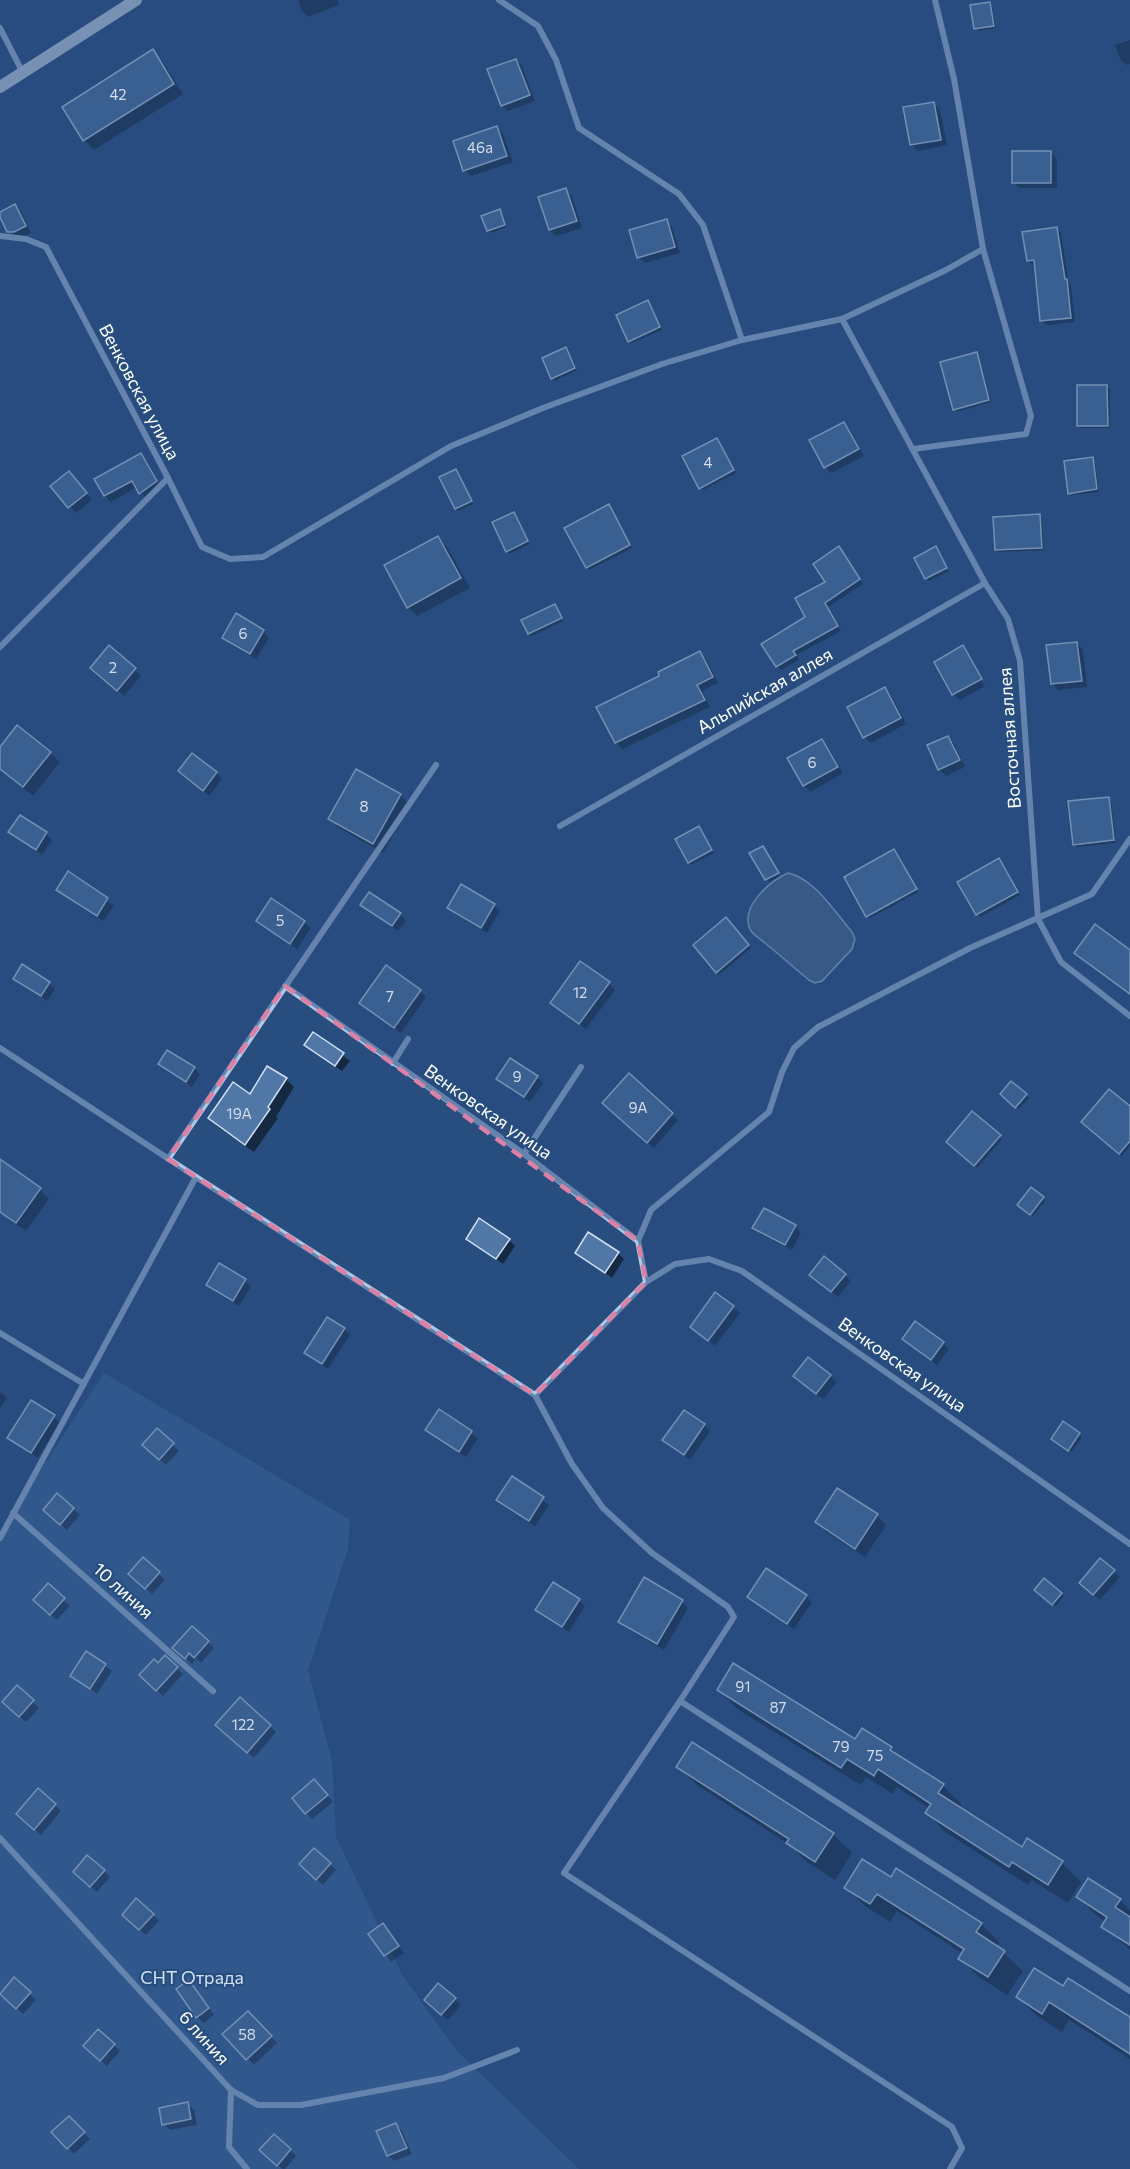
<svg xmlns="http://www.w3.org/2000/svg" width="1130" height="2169" font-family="Commissioner,sans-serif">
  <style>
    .green { fill: #3c679c }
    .water { fill: #4d698c; stroke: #a3c2e5; stroke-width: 1.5 }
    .shadow { fill: #0007 }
    .building { fill: #5177a7; stroke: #d1e1f4; stroke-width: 1.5 }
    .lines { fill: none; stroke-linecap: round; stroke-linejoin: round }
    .street { stroke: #afc7e5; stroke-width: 6 }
    .secondary { stroke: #d8e4f5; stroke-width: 12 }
    .marked { fill: none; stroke: #dd80a5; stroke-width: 4.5; stroke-dasharray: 12 8; stroke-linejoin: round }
    .labels { text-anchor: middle; stroke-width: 4.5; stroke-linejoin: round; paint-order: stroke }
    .number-label { font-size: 15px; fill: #d4dde9 }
    .street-label { font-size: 18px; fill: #fff; stroke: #284d7f }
    .park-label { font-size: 18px; fill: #d1e1f4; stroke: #284d7f }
  </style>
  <rect width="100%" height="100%" fill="#284d7f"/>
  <!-- green -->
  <path class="green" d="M104,1373l246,147 -2,28 -40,123 24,90 4,76 66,138 54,75 123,119h-579v-636z"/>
  <!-- water -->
  <path class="water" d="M788,873c27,6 46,38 64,59l3,7 -3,10 -30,32 -7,2 -6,-3c-15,-12 -29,-25 -44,-37 -4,-3 -11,-8 -14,-12 -13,-23 19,-50 37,-58z"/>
  <!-- shadow -->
  <g class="shadow">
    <path d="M298,0h39l2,5 -31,12 -6,-6z"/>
    <path d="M990,3l2,3 4,22 -18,3 -2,-3z"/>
    <path d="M1130,40v24l-4,1 -6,-6 -5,-14z"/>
    <path d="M152,51l10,10 21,33 -89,56 -10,-10 -20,-33z"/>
    <path d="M516,60l6,6 13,35 -27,10 -6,-6z"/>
    <path d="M934,104l6,6 7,35 -29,6 -7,-7z"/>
    <path d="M497,128l6,6 10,28 -42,14 -6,-6z"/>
    <path d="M1051,153l6,6v29h-37l-7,-6z"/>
    <path d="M565,190l7,6 10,32 -26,8 -6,-7z"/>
    <path d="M15,206l6,6 10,21 -10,5 -6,-1 -6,-6 -9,-18z"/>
    <path d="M499,210l8,17 -16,6 -8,-17z"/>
    <path d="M666,221l6,6 8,26 -35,10 -6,-6z"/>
    <path d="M1056,228l5,5 8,51 2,1 4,37 -28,3 -5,-4 -6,-56h-3l-5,-5z"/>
    <path d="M648,302l14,28 -30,13 -3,-2z"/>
    <path d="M565,349l12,21 -22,11 -3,-3z"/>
    <path d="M976,354l3,3 12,45 -34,10 -3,-3z"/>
    <path d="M1107,387l3,2v39h-29l-3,-3z"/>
    <path d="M844,423l6,7 14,26 -33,17 -6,-6z"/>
    <path d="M717,439l19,34 -33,17 -2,-2z"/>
    <path d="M141,455l6,6 15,27 -15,11 -10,-12 -26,15 -6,-6 -9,-16z"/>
    <path d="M1092,459l3,3 4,30 -26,3 -3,-2z"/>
    <path d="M458,473l15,31 -15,7 -2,-3z"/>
    <path d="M75,479l17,21 -16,13 -24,-27z"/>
    <path d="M611,509l21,39 -43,22 -2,-3z"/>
    <path d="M514,513l16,31 -20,10 -3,-3z"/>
    <path d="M1040,516l2,3 2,31 -45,2 -3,-2z"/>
    <path d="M438,537l9,10 23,41 -53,28 -9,-9z"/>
    <path d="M936,548l13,23 -20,10 -3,-3z"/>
    <path d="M843,552l20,32 -35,23 13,24 -45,24 3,5 -18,10 -4,-4 30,-48z"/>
    <path d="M555,606l8,15 -31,15 -3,-3z"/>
    <path d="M263,631l6,7 -13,21 -26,-15 -6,-6z"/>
    <path d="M1077,643l6,7 4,37 -29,3 -6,-7z"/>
    <path d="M109,647l32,29 -17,20 -26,-22z"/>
    <path d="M963,647l5,5h-3l19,34 3,-1 -27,15 -7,-6z"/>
    <path d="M700,653l6,6 12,24 -16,8 8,16 -88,42 -6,-7 45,-66z"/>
    <path d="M885,689l6,6 15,29 -35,19 -7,-6z"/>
    <path d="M948,737l6,7 11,23 -19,9 -7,-7z"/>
    <path d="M822,741l6,6 15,26 -33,19 -6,-7z"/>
    <path d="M0,749l50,4 10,9 -27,34 -33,-27z"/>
    <path d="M180,771l36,2 6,6 -13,17z"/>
    <path d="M400,795l10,10 -27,48 -44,-25 -9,-9z"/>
    <path d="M1108,798l3,3 5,42 -39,4 -3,-3z"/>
    <path d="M699,828l15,25 -22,11 -3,-2z"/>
    <path d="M10,832l36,2 6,6 -10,15z"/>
    <path d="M765,850l15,26 -11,6 -18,-28z"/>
    <path d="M894,851l24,41 -48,26 -3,-2z"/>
    <path d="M999,860l21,35 -40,22 -21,-35z"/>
    <path d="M68,873l46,33 -11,15 -39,-25 -6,-6z"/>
    <path d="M271,900l40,28 -14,21 -39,-29z"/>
    <path d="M362,905l38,9 6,7 -8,10z"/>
    <path d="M494,905l6,6 -13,22 -32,-19 -6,-6z"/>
    <path d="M726,919l25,29 -31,26 -25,-29z"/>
    <path d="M1130,952v43l-45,-33 -9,-9z"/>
    <path d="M15,978l34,5 6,6 -8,12z"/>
    <path d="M609,983l6,7 -29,39 -34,-26z"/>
    <path d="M420,991l6,6 -25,36 -40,-30z"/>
    <path d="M314,1034l36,27 -8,10 -30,-20z"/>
    <path d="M160,1064l34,4 6,6 -8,13z"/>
    <path d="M629,1076l49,44 -24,28 -43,-39z"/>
    <path d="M537,1077l6,6 -13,19 -32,-23z"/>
    <path d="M286,1079l8,8 -18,30 2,1 -24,34 -36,-25 -8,-9z"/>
    <path d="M1012,1083l17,15 -10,11 -17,-15z"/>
    <path d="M1130,1108v38l-8,10 -39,-34z"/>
    <path d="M973,1113l29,26 -25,29 -29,-26z"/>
    <path d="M0,1171l40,19 9,9 -23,32 -26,-18z"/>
    <path d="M1043,1198l2,3 -12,15 -11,-9z"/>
    <path d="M795,1226l6,7 -9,17 -32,-16 -6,-6z"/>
    <path d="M468,1239l41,1 6,6 -12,18z"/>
    <path d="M577,1253h41l6,6 -12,19z"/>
    <path d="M845,1275l6,6 -13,16 -21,-16z"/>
    <path d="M245,1280l6,7 -12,19 -25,-15 -6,-6z"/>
    <path d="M716,1294l24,19 -25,33 -23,-19z"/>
    <path d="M344,1329l6,6 -22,34 -22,-16z"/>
    <path d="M904,1339l39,4 6,6 -12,16z"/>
    <path d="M808,1359l29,23 -14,17 -22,-17z"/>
    <path d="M0,1392l7,6 -7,10z"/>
    <path d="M31,1402l29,20 -22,36 -29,-20z"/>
    <path d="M439,1411l39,27 -12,19 -39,-27z"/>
    <path d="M1063,1423l19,14 -10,15 -16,-11z"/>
    <path d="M704,1425l6,6 -20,29 -26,-20z"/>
    <path d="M157,1430l22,21 -13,14 -16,-14z"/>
    <path d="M512,1478l37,27 -14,21 -37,-27z"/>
    <path d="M57,1495l23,20 -13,15 -16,-14z"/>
    <path d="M877,1516l9,9 -21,32 -39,-25 -9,-10z"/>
    <path d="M1113,1571l7,6 -20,23 -13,-11z"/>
    <path d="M159,1574l6,6 -13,14 -16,-14z"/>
    <path d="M645,1579l37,23 6,6 -24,42 -38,-22 -6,-6z"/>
    <path d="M48,1586l22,20 -13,14 -16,-14z"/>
    <path d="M1039,1593l22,1 3,2 -8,10z"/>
    <path d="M806,1596l6,6 -18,27 -45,-32z"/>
    <path d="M579,1600l6,6 -16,26 -26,-16 -6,-6z"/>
    <path d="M208,1642l6,6 -13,15 -5,-5 -4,6 -12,-10z"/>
    <path d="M87,1653l25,18 -15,23 -25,-18z"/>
    <path d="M158,1665l19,3 6,6 -20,22 -16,-15z"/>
    <path d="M17,1688l22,20 -13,14 -16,-14z"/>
    <path d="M719,1690l136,51 36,7 12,12 40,26 19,19 -2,4 62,40 6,-9 34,23 19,19 -13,21 -36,-23 -4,5 -83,-53 -18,-19 2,-5 -32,-21 -4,7 -27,-17 -5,8 -124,-76z"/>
    <path d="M240,1699l36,33 -22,26 -31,-27z"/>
    <path d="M678,1766l155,68 19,19 -17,27 -28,-18 -17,-17 -93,-60z"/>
    <path d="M320,1787l13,15 -21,17 -6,-6z"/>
    <path d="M55,1805l6,6 -20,24 -17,-15z"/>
    <path d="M330,1864l6,6 -13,15 -16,-15z"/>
    <path d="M104,1871l6,6 -13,15 -16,-14z"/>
    <path d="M891,1879l90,45 19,19 -3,4 26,24 -16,24 -28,-18 -19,-19 3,-4 -66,-43 -7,11 -25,-16 -19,-19z"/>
    <path d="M1078,1897l42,3 10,10v40l-27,-24 3,-4 -9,-6z"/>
    <path d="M153,1915l6,6 -13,14 -16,-14z"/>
    <path d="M383,1925l21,28 -13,9 -21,-28z"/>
    <path d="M14,1979l22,21 -13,14 -15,-14z"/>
    <path d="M195,1988l19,27 -10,8 -7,-6z"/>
    <path d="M1063,1988l67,31v40l-61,-39 -7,12 -25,-16 -19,-19z"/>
    <path d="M455,1999l6,6 -13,15 -16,-14z"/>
    <path d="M247,2013l30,30 -23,22 -30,-31z"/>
    <path d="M114,2045l6,6 -13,15 -16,-14z"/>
    <path d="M187,2104l7,6 3,15 -27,5 -6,-6z"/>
    <path d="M69,2118l21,21 -16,15 -21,-22z"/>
    <path d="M396,2124l6,7 10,23 -18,7 -6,-6z"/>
    <path d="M290,2150l6,6 -11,13h-3l-14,-13z"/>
  </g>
  <!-- building -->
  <g class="building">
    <path d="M990,2l4,24 -20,3 -4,-24z"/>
    <path d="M153,49l21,35 -91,57 -21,-34z"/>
    <path d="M516,59l14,36 -29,11 -14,-37z"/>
    <path d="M934,102l7,38 -31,5 -7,-38z"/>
    <path d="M497,126l10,30 -44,15 -10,-30z"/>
    <rect x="1012" y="151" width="39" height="32"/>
    <path d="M566,188l11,33 -28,9 -11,-33z"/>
    <path d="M15,204l11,22 -12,6h-7l-7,-15v-5z"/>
    <path d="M500,209l5,16 -18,6 -6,-15z"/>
    <path d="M667,219l8,28 -38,11 -8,-28z"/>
    <path d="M1057,227l8,52h2l4,39 -31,3 -6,-61 -7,1 -5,-29z"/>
    <path d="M648,300l12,27 -32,15 -12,-27z"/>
    <path d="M566,347l9,21 -24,11 -9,-21z"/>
    <path d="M977,352l12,48 -36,10 -13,-48z"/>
    <path d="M1077,385h30l1,41h-31z"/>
    <path d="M844,422l15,27 -35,19 -15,-28z"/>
    <path d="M717,438l17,32 -35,19 -17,-33z"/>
    <path d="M141,453l16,28 -18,13 -7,-13 -28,15 -10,-17z"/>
    <path d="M1093,457l4,32 -29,5 -4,-33z"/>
    <path d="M456,469l16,32 -17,8 -16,-32z"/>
    <path d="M69,471l18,22 -19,15 -18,-22z"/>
    <path d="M609,504l21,41 -44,23 -22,-40z"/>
    <path d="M514,512l14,29 -22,11 -14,-30z"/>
    <path d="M1040,514l2,34 -47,2 -2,-33z"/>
    <path d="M438,536l23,42 -54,30 -23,-43z"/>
    <path d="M839,546l21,33 -35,24 13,23 -45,25 3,4 -20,12 -15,-23 44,-27 -10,-19 30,-16 -12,-18z"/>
    <path d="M936,546l11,22 -22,11 -11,-21z"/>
    <path d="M555,604l7,14 -34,16 -7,-14z"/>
    <path d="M236,613l28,17 -14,24 -28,-16z"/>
    <path d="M1077,642l5,39 -31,3 -5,-39z"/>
    <path d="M109,645l27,23 -19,23 -27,-23z"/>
    <path d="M963,645l19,34 -30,16 -18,-33z"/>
    <path d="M700,651l13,26 -16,8 8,15 -90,43 -19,-36 63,-31 -1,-4z"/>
    <path d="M885,687l16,31 -38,20 -16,-31z"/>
    <path d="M17,725l34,27 -28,35 -23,-18v-22z"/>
    <path d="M948,736l12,24 -22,10 -11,-25z"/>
    <path d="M822,739l16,28 -35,19 -16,-28z"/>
    <path d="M192,753l25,19 -14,19 -25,-20z"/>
    <path d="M356,769l45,25 -28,50 -45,-25z"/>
    <path d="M1109,797l5,43 -41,5 -5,-44z"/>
    <path d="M20,815l27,17 -11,18 -28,-18z"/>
    <path d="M699,826l13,24 -24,13 -13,-24z"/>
    <path d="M763,846l16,27 -14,7 -16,-27z"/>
    <path d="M894,849l23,40 -51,28 -22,-40z"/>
    <path d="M999,858l19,34 -42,23 -19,-33z"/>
    <path d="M68,871l40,27 -11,18 -41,-26z"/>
    <path d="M461,884l34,20 -14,24 -34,-20z"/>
    <path d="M369,892l32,21 -9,13 -32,-21z"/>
    <path d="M271,898l34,23 -15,23 -34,-23z"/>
    <path d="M726,917l23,28 -33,28 -23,-28z"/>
    <path d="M1095,924l35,26v44l-56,-41z"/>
    <path d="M580,961l30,21 -31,42 -29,-21z"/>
    <path d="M22,964l28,18 -9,14 -28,-17z"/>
    <path d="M386,965l35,25 -27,38 -35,-25z"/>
    <path d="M313,1032l31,21 -9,13 -31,-21z"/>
    <path d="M167,1050l28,17 -9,15 -28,-18z"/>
    <path d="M510,1058l28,18 -14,21 -28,-18z"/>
    <path d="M267,1066l20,12 -19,29 2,2 -25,36 -37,-27 25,-36 17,12z"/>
    <path d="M629,1073l44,40 -26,30 -45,-40z"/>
    <path d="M1011,1081l16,13 -12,14 -15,-14z"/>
    <path d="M1109,1089l21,17v35l-11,13 -38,-32z"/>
    <path d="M972,1111l29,24 -27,31 -28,-24z"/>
    <path d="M0,1159l41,29 -25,35 -16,-11z"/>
    <path d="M1031,1187l13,10 -14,18 -13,-10z"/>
    <path d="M764,1208l32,17 -11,20 -33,-17z"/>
    <path d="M479,1218l31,21 -14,20 -30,-20z"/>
    <path d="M588,1232l31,20 -14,21 -30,-20z"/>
    <path d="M824,1256l22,18 -15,18 -22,-17z"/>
    <path d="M219,1263l27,16 -13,22 -27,-16z"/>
    <path d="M715,1292l19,14 -26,35 -18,-14z"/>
    <path d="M327,1317l18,11 -23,36 -18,-11z"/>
    <path d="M915,1321l29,21 -13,18 -29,-21z"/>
    <path d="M808,1357l23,18 -15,19 -23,-18z"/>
    <path d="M31,1400l24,15 -24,38 -24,-15z"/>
    <path d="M439,1409l33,22 -13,21 -34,-22z"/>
    <path d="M684,1410l21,14 -21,31 -22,-15z"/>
    <path d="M1063,1421l17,12 -12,18 -17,-12z"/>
    <path d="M157,1428l17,15 -15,17 -17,-15z"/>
    <path d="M512,1476l32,21 -15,24 -33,-21z"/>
    <path d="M837,1488l41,26 -23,35 -40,-27z"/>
    <path d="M57,1493l17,15 -14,17 -17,-15z"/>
    <path d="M143,1557l17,15 -15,17 -17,-15z"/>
    <path d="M1100,1558l15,12 -22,25 -14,-12z"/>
    <path d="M766,1568l41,27 -20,29 -40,-27z"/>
    <path d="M644,1577l39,23 -26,44 -39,-22z"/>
    <path d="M1044,1578l18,15 -10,12 -18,-15z"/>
    <path d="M553,1582l27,17 -18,28 -27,-17z"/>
    <path d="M48,1583l17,15 -15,17 -17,-15z"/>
    <path d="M192,1626l17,15 -15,17 -5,-5 -4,6 -13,-11z"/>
    <path d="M86,1651l20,13 -16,25 -20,-13z"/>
    <path d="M165,1655l13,12 -22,24 -17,-16 15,-16 4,4z"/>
    <path d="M733,1663l122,76 7,-11 30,19 -2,3 54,34 -6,9 84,54 5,-9 36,23 -15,24 -36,-23 -3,5 -84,-54 6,-9 -53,-35 -4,7 -27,-17 -6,9 -124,-78z"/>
    <path d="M17,1685l17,15 -15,17 -17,-15z"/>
    <path d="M240,1697l31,28 -24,28 -32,-28z"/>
    <path d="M692,1742l142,91 -19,29 -29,-19 3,-4 -113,-72z"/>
    <path d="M314,1779l14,16 -23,19 -13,-16z"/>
    <path d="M38,1788l18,16 -22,26 -18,-16z"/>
    <path d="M314,1848l17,15 -15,17 -17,-16z"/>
    <path d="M87,1855l18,15 -15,17 -17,-15z"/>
    <path d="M862,1859l29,18 5,-9 86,55 -6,9 29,19 -17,26 -30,-18 6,-10 -87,-55 -7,10 -26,-16z"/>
    <path d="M1088,1878l33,21 -6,8 15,10v28l-29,-18 6,-10 -31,-20z"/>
    <path d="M136,1898l18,16 -15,16 -17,-15z"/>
    <path d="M383,1923l16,23 -15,10 -16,-22z"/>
    <path d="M1034,1968l29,18 5,-8 62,39v37l-81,-52 -7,12 -26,-17z"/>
    <path d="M14,1977l17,15 -15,17 -16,-15z"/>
    <path d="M189,1980l20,28 -13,10 -20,-29z"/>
    <path d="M438,1983l18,15 -15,17 -17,-15z"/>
    <path d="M248,2011l24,25 -26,24 -24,-26z"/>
    <path d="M98,2029l17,15 -15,17 -17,-15z"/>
    <path d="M188,2102l3,17 -29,6 -3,-17z"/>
    <path d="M69,2116l16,16 -18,17 -16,-17z"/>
    <path d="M396,2123l11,25 -20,8 -11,-25z"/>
    <path d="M274,2134l17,15 -14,17 -18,-16z"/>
  </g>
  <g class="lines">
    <!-- street -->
    <g class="street">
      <path d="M499,0l39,26 18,34 23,68 100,66 24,31 39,115"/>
      <path d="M0,28l23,45"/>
      <path d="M0,236l26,3 20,8 122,231 34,69 28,12 33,-2 188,-111 92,-38 119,-44 80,-24 100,-21 104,-49 37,-21 -29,-170 -19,-79"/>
      <path d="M842,319l143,264 23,36 12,42 18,258 23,43 69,54"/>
      <path d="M913,449l113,-15 5,-18 -48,-167"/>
      <path d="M0,647l168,-169"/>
      <path d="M560,826l425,-243"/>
      <path d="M285,986l239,168 114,87 8,41"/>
      <path d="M0,1048l196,129 339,218 37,69 31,44 49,45 76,54 6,10 -54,84 450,290"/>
      <path d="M393,1063l15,-24"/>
      <path d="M524,1154l57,-87"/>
      <path d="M168,1159l268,-394"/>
      <path d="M638,1241l13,-31 118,-98 13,-40 12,-24 24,-21 152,-79 122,-54 38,-55"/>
      <path d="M0,1333l84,51"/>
      <path d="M535,1395l111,-113 29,-18 34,-5 33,12 388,273"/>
      <path d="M13,1513l200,178"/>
      <path d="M0,1538l196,-361"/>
      <path d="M680,1701l-116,172 388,254 10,21 -12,21"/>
      <path d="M0,1838l231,252 27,15h43l143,-27 73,-28"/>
      <path d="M231,2090l-2,57 18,22"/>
    </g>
    <!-- secondary -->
    <path class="secondary" d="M0,87l136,-87"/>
  </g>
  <!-- marked area -->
  <path d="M0 0H1130V2169H0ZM285,986l353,255 8,41 -111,113 -367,-236z" fill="#284d7f" fill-opacity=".55" fill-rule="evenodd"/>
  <path class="marked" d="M285,986l353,255 8,41 -111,113 -367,-236z"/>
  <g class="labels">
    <!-- number labels -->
    <g class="number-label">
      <text x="118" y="100">42</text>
      <text x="480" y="153">46а</text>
      <text x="708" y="468">4</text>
      <text x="243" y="639">6</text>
      <text x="113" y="673">2</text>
      <text x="812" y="768">6</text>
      <text x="364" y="812">8</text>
      <text x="280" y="926">5</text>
      <text x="580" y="998">12</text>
      <text x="390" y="1002">7</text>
      <text x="517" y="1082">9</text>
      <text x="638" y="1113">9А</text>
      <text x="239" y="1119">19А</text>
      <text x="743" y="1692">91</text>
      <text x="778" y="1713">87</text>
      <text x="243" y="1730">122</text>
      <text x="841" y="1752">79</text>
      <text x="875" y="1761">75</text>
      <text x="247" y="2040">58</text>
    </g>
    <!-- street labels -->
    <g class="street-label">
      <text transform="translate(139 392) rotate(62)" y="6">Венковская улица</text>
      <text transform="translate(765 691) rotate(-30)" y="6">Альпийская аллея</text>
      <text transform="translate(1010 738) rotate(-94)" y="6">Восточная аллея</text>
      <text transform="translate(488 1112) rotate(35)" y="6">Венковская улица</text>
      <text transform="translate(902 1365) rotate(35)" y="6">Венковская улица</text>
      <text transform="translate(123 1591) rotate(42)" y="6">10 линия</text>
      <text transform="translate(204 2038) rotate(48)" y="6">6 линия</text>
    </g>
    <!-- park labels -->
    <g class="park-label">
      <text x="192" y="1984">СНТ Отрада</text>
    </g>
  </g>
</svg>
